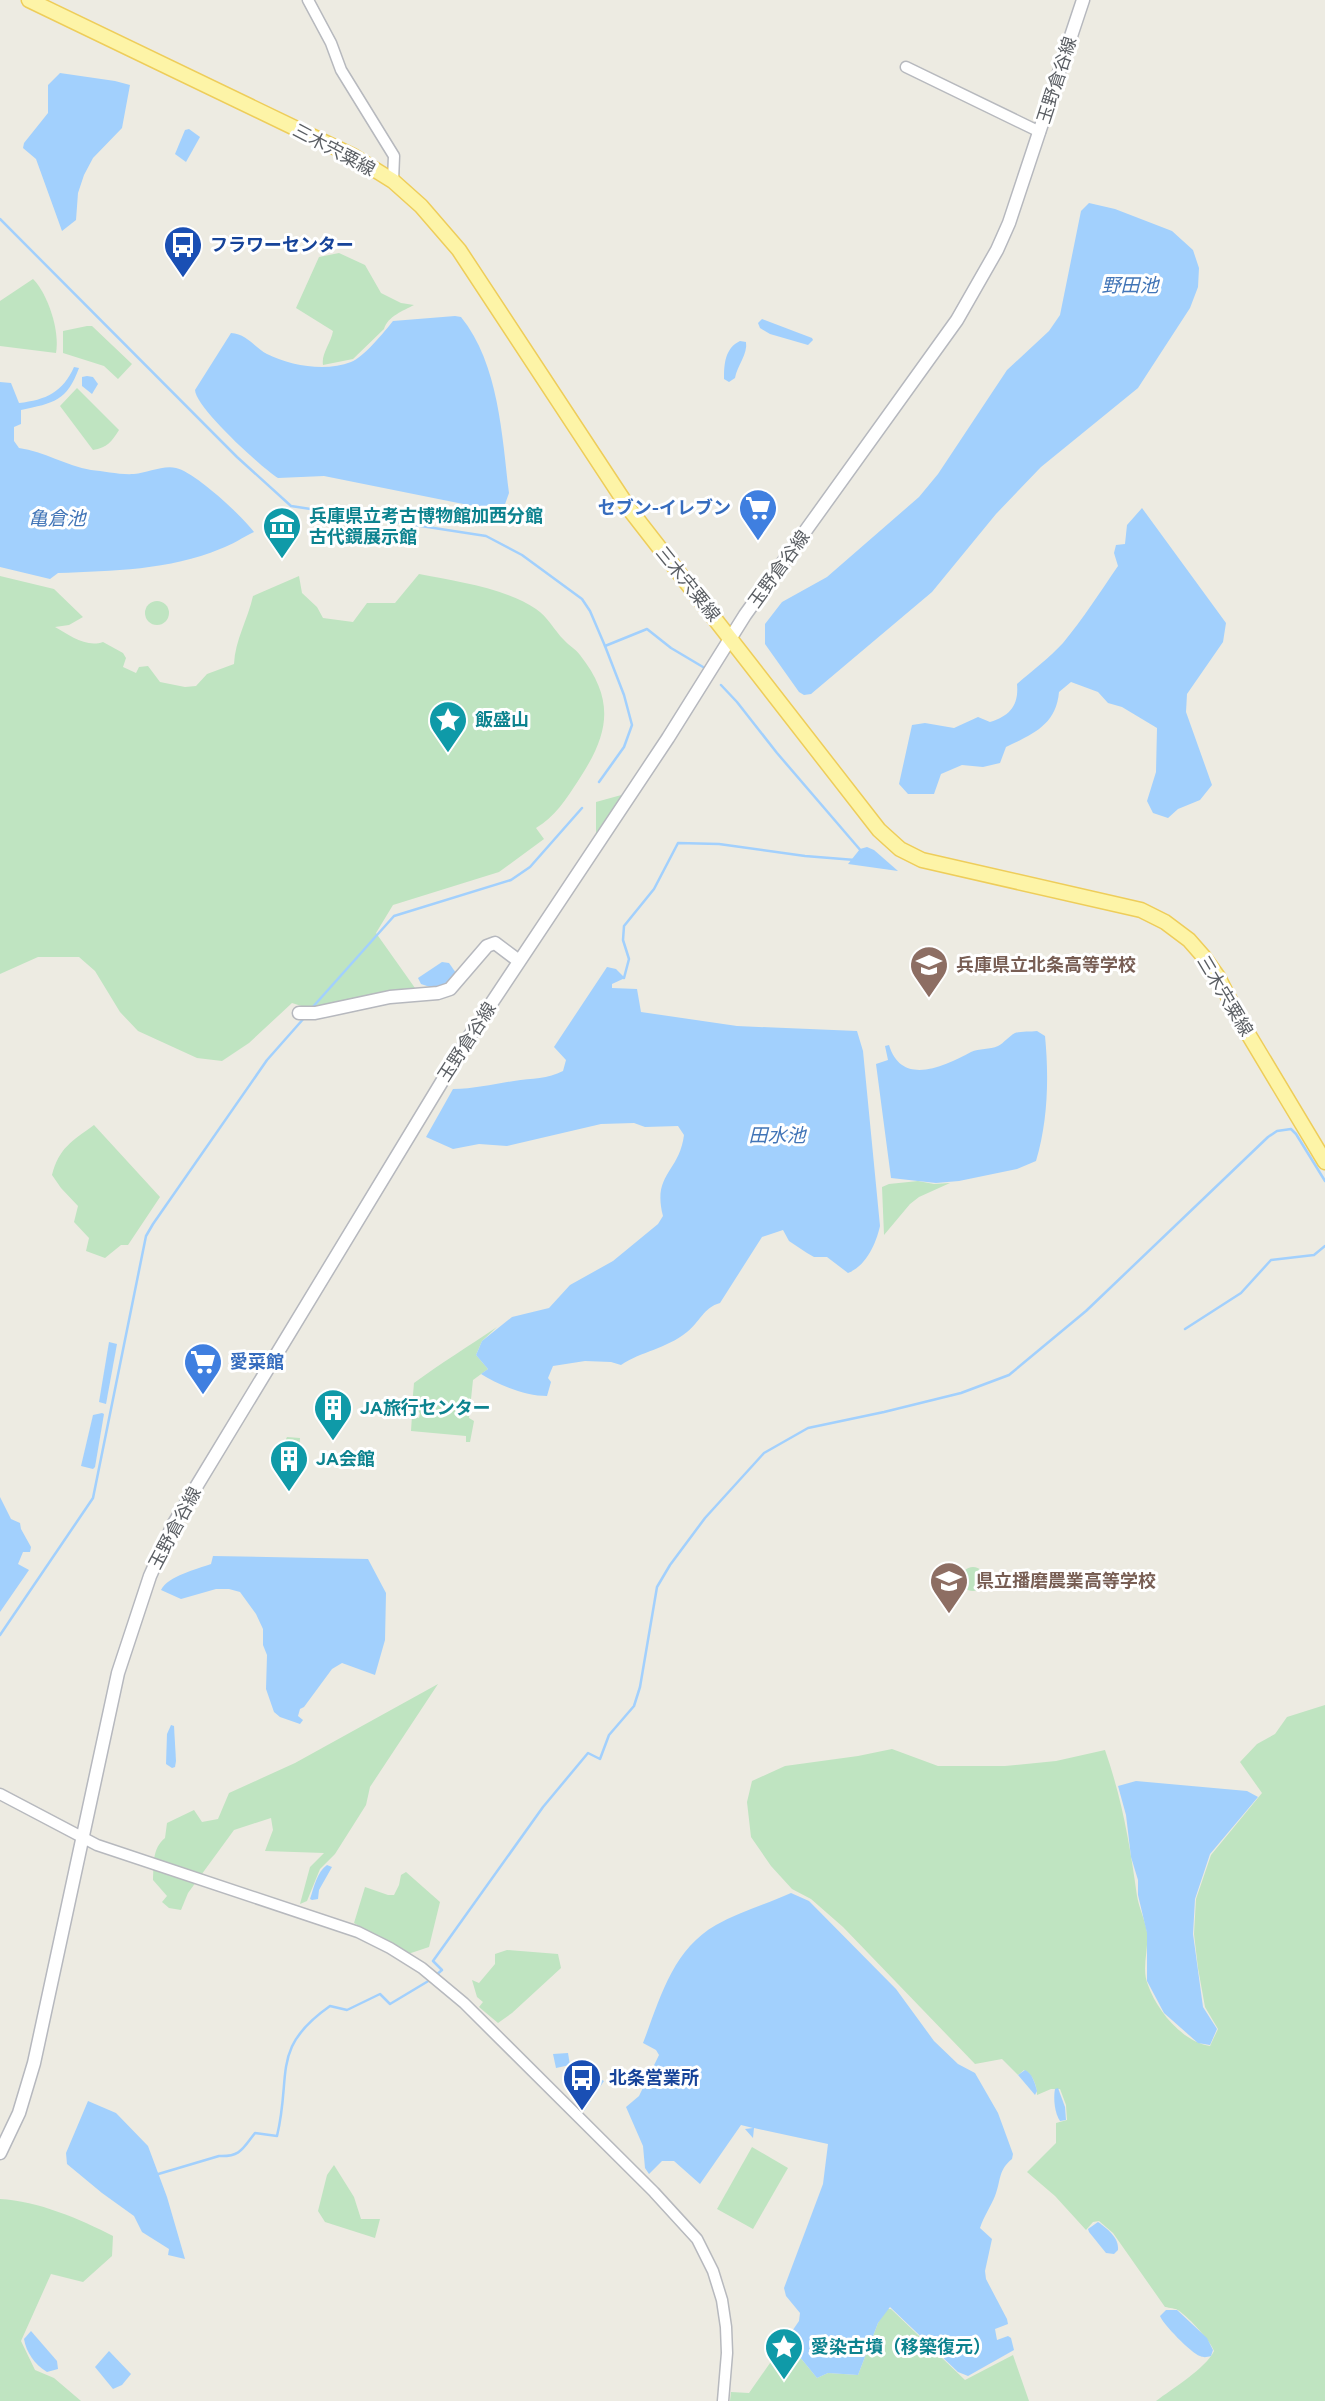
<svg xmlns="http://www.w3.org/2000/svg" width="1325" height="2401" font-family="Figtree,'Noto Sans JP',sans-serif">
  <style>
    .green { fill: #bfe4c1 }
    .water { fill: #a2d0fd }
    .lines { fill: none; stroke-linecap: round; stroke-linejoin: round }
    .stream { stroke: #a2d0fd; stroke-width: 2.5 }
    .tertiary-casing { stroke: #b7b9be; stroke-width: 13 }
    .secondary-casing { stroke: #b6b8be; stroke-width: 15 }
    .primary-casing { stroke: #eecd5a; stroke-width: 17 }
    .tertiary { stroke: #fff; stroke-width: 10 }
    .secondary { stroke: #fff; stroke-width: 12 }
    .primary { stroke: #fdf4a7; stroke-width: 14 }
    .labels { text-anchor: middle; stroke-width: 6; stroke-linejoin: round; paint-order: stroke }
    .street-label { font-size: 18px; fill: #5a5e63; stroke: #fff }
    .transit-label { font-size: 18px; font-weight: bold; fill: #164399; stroke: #fff; text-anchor: start }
    .shop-label { font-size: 18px; font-weight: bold; fill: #366cbe; stroke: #fff; text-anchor: end }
    .culture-label { font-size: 18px; font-weight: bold; fill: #0d838f; stroke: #fff; text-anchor: start }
    .education-label { font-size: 18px; font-weight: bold; fill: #785e54; stroke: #fff; text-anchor: start }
    .water-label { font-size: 19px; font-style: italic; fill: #4275b7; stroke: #fff }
  </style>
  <rect width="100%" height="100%" fill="#edebe2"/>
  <!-- green -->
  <g class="green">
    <path d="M339,253l26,12 16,28 20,10 13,2c-11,6 -26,11 -30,24l-31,30 -30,6c-2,-11 8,-22 10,-34l-37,-23 23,-51z"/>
    <path d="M33,279c15,15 27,52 23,74l-56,-7v-45z"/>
    <path d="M87,326h5l40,38 -14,15 -14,-13 -41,-13v-22z"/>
    <path d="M77,388l42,42c-7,11 -12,18 -26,20l-33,-44z"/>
    <path d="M419,574c36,7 86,14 117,35 12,8 18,21 28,31 5,6 12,9 16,15 36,46 29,79 -2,126 -12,18 -23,36 -42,47l8,11 -45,33 -106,33 -17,28 39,55 -101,22 -22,-7 -43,40 -27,18 -25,-3 -59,-27 -18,-19 -25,-41 -16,-14h-41l-38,17v-398l54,13 29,28 -14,8 -14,2c14,8 31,21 48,15l20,11 3,5 -3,9 13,6 3,-6 9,-1 12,16 25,5 11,-1 11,-12 27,-10c1,-24 14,-45 19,-68l46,-20 3,17 15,14 6,11 30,4 14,-19h28z"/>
    <circle cx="157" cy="613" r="12"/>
    <path d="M625,794l-29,42v-34z"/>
    <path d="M94,1125l66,72 -32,48h-7l-16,13 -19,-7 3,-13 -15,-16 4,-16 -17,-18 -9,-13c7,-27 20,-34 42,-50z"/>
    <path d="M918,1181l16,3 16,-1 -31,14 -9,7 -26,31 -2,-48 7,-3z"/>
    <path d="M497,1327l-15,14 -6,14 12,14 -15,11 -4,38 5,3 -4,21h-4v-6l-55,-5 1,-16 7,3 1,-5 -8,-7 2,-23c27,-20 55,-37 83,-56z"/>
    <path d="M287,1437l13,1 -1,20h-22z"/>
    <circle cx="973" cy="1579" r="12"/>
    <path d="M438,1684l-68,103 -4,18 -31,49 -15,15 -13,32 -7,3 10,-37 14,-14 -59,-2 8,-21 -2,-12 -37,12 -46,63 -7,17 -12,-2 -7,-6 5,-6 -14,-16c1,-17 -1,-31 12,-42l2,-15 27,-13 8,12 16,-3 11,-26 66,-30z"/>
    <path d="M1325,1705v696h-169c16,-12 50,-33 58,-50 -3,-10 -28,-37 -38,-42 -1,0 -10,-2 -11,-2l-52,-74 -14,-12 -6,1 -7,8 -31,-34 -28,-24 29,-29v-20l11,-3 -1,-15 -6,-16h-9l-14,6c0,-9 -4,-21 -13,-25l-6,5 -16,-16 -27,5 -132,-137 -32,-28 -19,-10 -21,-23 -20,-29 -4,-35 5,-21 33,-15 73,-10 34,-7 46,17h67l51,-5 49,-11c17,49 25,95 32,146 2,12 8,24 10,36 2,17 -6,37 1,53 9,26 35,57 62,61l8,-17 -13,-22 -7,-39 -4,-34 2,-35 15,-44 51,-62 -22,-31 17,-18 18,-10 12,-17z"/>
    <path d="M406,1872l34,30 -11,45 -21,7 -54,-31 11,-36 23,8h6l5,-10 2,-10z"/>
    <path d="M507,1950l51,4 3,14 -49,45 -14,10 -19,-16 4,-5 -6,-5 -5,-17 7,3 16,-19v-10z"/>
    <path d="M752,2147l36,21 -35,61 -36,-20z"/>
    <path d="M334,2165l20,32 7,22h19l-5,19 -50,-16 -7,-11 9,-36z"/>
    <path d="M0,2199c38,2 80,20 113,37l-1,20 -29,26 -32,-8 -30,67 14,29 19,8 27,23h-81z"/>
    <path d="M887,2309h4l74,71 48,-25 16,46h-299l1,-9 18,1 37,-53 31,38 11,-5 30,2 20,-52z"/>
  </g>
  <!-- water -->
  <g class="water">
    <path d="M60,73l55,8 15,4 -8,43 -29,30 -9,17 -6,18 -2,27 -14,11 -26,-72 -13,-11 1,-5 24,-30v-28z"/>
    <path d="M189,129l11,8 -14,25 -11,-8 10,-24z"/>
    <path d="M1089,203l26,6 57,22 21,19 6,18 -1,19 -8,21 -52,80 -97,79 -45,47 -64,78 -121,102 -7,1 -5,-3 -34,-48v-20l17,-22 45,-25 92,-80 19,-23 69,-104 42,-39 11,-16 21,-104z"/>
    <path d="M455,316l6,1c38,47 41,119 48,176l-5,14 -6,4 -174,-35 -46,2c-17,-11 -82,-70 -83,-88l36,-57c16,1 23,14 36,21 24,12 59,18 84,8 12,-4 34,-31 42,-41z"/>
    <path d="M762,319l50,19 1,2 -5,5 -38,-11 -10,-6 -2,-5z"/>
    <path d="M740,341l6,1c2,12 -9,24 -11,36l-6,4 -5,-3c0,-15 1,-31 16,-38z"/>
    <path d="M74,367l5,1c-12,33 -25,35 -58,42v14l-7,3v14l5,7c25,3 47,18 72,22 13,1 29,5 43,4 13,-1 29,-9 42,-6 19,4 66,48 78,64 -11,5 -22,13 -34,17 -50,21 -108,22 -162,24l-8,6 -50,-12v-185l11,1 8,20c27,-3 44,-11 55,-36z"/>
    <path d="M87,376l6,1 5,7 -6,10 -10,-8v-9z"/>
    <path d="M1142,508l84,115 -3,19 -36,52 -1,18 26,73 -12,15 -22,9 -10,9 -15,-5 -6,-12 9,-29 1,-44 -35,-21 -14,-4 -10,-11 -27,-10 -12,10c-3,33 -26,42 -53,55l-6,16 -17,4 -21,-2 -21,9 -7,20h-26l-9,-10 13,-59 13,-2 29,5 24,-11 12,5c20,-6 29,-17 27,-38 15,-13 32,-26 46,-41 20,-24 37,-51 55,-77l-4,-13 2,-8 9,-1 2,-19z"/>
    <path d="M867,847l7,3 24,21 -50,-7 12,-15z"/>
    <path d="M442,962l7,1 7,10 -9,13 -14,2 -12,-4 -3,-6z"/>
    <path d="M607,967l9,2 9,9 -13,6v4l25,1 4,23 96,14 120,5 6,20 17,175c-4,18 -14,40 -32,47l-21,-16h-13l-7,-4 -18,-12 -6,-11 -21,7 -42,66c-16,4 -21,20 -33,29 -21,17 -45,19 -66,33l-10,-3 -26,-1 -32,5 -5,12 3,4 -4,14c-21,0 -49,-11 -66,-22l7,-5 -12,-14 6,-14 30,-24 37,-9 21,-23 43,-24 45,-37 5,-8c-11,-42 16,-43 21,-81l-6,-9 -33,1 -11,-4 -33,1 -94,22 -28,-2 -26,5 -27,-12 27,-48c22,0 40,-5 61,-8 18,-3 34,-2 49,-10l3,-11 -12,-13z"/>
    <path d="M1037,1031l8,5c4,41 3,85 -9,125l-19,8 -58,12 -23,2 -45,-5 -15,-114 12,-4 -3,-14 4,-1c13,43 57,20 82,7 8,-4 19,-2 27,-6 6,-3 11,-10 17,-13 6,-2 15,-1 22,-2z"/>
    <path d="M109,1342l8,2 -11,60 -7,-2z"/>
    <path d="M102,1413l2,1 -9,53 -2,2 -12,-3 12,-51z"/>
    <path d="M0,1497l11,22 9,4 1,6 10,18 -1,5h-7l-5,12 11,6 -29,42z"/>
    <path d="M213,1556l155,3 18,34 -1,47 -10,35 -33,-12 -10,6 -28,38 -4,2 -2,7 5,4 -3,4 -20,-7 -6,-5 -8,-23 1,-34 -4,-10v-16l-7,-15 -16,-22 -11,-3h-13l-35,10 -20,-9c7,-14 36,-21 50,-26z"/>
    <path d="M171,1725l3,1 2,35 -1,6 -3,1 -6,-4 1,-30z"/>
    <path d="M1136,1781l111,10 11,6 -48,57 -15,45 -2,35 10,73 14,22 -7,16 -12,-2 -34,-30 -17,-32v-48l-9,-38v-15l-7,-23 -5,-42 -8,-29z"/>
    <path d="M327,1865l5,2 -13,23 -1,9 -6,1 -2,-1c4,-12 7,-27 17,-34z"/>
    <path d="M791,1893l18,8 87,88 38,52 24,23 17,9 23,40 15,41 -1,5c-14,11 -11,22 -17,37 -4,10 -11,20 -15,32l12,11 -7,32 1,8 21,40 1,5 -13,5 2,11 11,-4 3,2 3,12 -46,26 -10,-4 -68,-65 -12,16 -20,52 -30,-2 -11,5 -31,-38 13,-19 1,-8 -14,-17 -2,-8 39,-104 5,-40 -74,-16 -1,10 -8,-9 8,-1 -12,-3 -41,59 -26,-23h-12l-13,13 -4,-6 -2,-22 -17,-39 13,-11 20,-41 -3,-5 -13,-7c17,-44 29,-93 73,-118 23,-13 51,-21 75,-32z"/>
    <path d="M568,2053l2,12 -14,3 -3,-14z"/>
    <path d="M1025,2070c7,3 10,13 12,21l-2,4 -17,-20z"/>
    <path d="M598,2078l6,3 -20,30 -5,-5z"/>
    <path d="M1058,2088l7,19 1,13 -6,1c-5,-7 -7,-22 -5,-32z"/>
    <path d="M88,2101l28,12 32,33 19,51 18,62 -17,-4 1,-6 -27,-17 -8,-16 -32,-23 -35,-29 -1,-11z"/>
    <path d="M1098,2222c10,7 21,16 20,28l-4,4 -8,-1 -17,-21 -1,-3z"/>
    <path d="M1166,2310h11l30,28 6,12 -2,6c-4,1 -7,2 -11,0 -9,-3 -37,-32 -40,-40z"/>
    <path d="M31,2331l26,30 1,8 -11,3c-12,-7 -21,-20 -23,-33z"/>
    <path d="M109,2351l22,23 -9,11 -9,4 -18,-22z"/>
  </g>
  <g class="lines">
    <!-- stream -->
    <g class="stream">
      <path d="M0,219l237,238 54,49 195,30 36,19 60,44 8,12 15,35 19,49 8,30 -8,22 -25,35"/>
      <path d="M605,646l42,-17 24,19 32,19"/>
      <path d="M721,685l16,17 40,51 85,99"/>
      <path d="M624,978l5,-19 -6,-19 1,-14 30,-37 24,-46 41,1 86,12 50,4"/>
      <path d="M311,1009l83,-93 117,-36 19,-13 52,-59"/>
      <path d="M1185,1329l56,-36 30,-33 43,-5 11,-9"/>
      <path d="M0,1635l93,-137 53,-262 7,-12 114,-164 38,-43"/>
      <path d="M435,1976l7,-6 -9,-9 110,-154 45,-54 12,6 9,-24 25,-29 6,-19 17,-100 13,-22 35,-47 59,-65 44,-25 76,-16 77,-19 48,-18 77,-64 182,-174 9,-6 14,-2 5,5 29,47"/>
      <path d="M155,2175l64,-19c22,1 24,-8 36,-23l22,3c15,-62 -7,-88 53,-130l17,4 33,-16 10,10 40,-24"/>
    </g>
    <defs>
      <g id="tertiary">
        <path d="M308,0l23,43 10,27 53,86 -1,25"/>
        <path d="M906,67l134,65"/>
        <path d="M0,1794l97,51 261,87 32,16 32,20 42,35 190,189 43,47 16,32 9,29 4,27 1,26 -4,48"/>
      </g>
      <g id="secondary">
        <path d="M299,1013h16l75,-16 48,-4 12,-4 37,-43 8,-3 20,15"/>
        <path d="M0,2153l19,-40 15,-50 84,-390 32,-97 23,-51 296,-488 199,-299 77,-123 212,-295 40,-70 12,-27 74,-223"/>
      </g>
      <path id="primary" d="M29,0l324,156 40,25 28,25 38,44 171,260 249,320 21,19 22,11 219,50 24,12 24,18 14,16 15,21 23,45 84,140"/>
    </defs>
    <!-- tertiary casing -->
    <use href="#tertiary" class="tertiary-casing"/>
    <!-- secondary casing -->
    <use href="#secondary" class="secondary-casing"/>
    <!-- primary casing -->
    <use href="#primary" class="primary-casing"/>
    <!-- tertiary -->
    <use href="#tertiary" class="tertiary"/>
    <!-- secondary -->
    <use href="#secondary" class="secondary"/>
    <!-- primary -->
    <use href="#primary" class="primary"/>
  </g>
  <!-- icons -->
  <defs>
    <symbol id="bus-pin" viewBox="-11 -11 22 30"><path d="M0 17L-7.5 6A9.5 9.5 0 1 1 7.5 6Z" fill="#1a4fb4" stroke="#fff"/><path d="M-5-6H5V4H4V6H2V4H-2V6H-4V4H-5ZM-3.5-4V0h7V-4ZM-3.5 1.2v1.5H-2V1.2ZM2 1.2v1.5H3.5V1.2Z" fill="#fff"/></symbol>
    <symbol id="supermarket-pin" viewBox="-11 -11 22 30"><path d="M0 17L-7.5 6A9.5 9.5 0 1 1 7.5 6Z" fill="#3f7fe0" stroke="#fff"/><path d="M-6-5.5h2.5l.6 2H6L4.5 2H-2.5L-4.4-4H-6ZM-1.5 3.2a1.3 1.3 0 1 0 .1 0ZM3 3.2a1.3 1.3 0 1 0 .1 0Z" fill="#fff"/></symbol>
    <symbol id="museum-pin" viewBox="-11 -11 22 30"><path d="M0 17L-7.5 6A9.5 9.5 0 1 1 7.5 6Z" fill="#0f9aa8" stroke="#fff"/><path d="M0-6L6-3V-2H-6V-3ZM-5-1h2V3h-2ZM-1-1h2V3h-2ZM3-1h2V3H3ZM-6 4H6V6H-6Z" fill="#fff"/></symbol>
    <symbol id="sight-pin" viewBox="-11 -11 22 30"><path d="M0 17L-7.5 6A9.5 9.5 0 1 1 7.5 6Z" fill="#0f9aa8" stroke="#fff"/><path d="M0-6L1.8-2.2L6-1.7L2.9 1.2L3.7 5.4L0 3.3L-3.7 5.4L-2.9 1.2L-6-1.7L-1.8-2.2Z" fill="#fff"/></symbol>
    <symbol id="school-pin" viewBox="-11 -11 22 30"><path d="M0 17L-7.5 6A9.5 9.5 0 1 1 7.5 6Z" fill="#8d6e63" stroke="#fff"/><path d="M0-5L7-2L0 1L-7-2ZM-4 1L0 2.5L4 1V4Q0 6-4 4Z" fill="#fff"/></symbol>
    <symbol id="building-pin" viewBox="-11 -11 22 30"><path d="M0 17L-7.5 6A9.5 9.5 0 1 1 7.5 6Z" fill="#0f9aa8" stroke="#fff"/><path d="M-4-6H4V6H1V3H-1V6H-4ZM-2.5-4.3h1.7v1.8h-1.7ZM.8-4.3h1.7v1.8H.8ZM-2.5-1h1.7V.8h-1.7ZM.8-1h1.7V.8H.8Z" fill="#fff"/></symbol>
  </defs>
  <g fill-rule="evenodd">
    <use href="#bus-pin" x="161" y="223" width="44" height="60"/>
    <use href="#supermarket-pin" x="736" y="486" width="44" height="60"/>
    <use href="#museum-pin" x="260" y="504" width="44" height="60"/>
    <use href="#sight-pin" x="426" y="698" width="44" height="60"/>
    <use href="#school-pin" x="907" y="943" width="44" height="60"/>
    <use href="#supermarket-pin" x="181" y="1340" width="44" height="60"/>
    <use href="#building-pin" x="311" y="1386" width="44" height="60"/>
    <use href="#building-pin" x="267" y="1437" width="44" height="60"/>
    <use href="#school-pin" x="927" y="1559" width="44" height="60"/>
    <use href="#bus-pin" x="560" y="2056" width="44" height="60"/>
    <use href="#sight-pin" x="762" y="2325" width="44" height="60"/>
  </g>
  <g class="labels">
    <!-- street labels -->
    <g class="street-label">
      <text transform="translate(1057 80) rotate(-72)" y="6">玉野倉谷線</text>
      <text transform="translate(334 150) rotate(28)" y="6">三木宍粟線</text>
      <text transform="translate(779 569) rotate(-54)" y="6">玉野倉谷線</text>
      <text transform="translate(688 584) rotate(51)" y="6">三木宍粟線</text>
      <text transform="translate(1225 996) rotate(59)" y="6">三木宍粟線</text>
      <text transform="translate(467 1042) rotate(-57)" y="6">玉野倉谷線</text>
      <text transform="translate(175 1528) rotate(-62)" y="6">玉野倉谷線</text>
    </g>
    <!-- transit labels -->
    <g class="transit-label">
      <text x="210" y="251">フラワーセンター</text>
      <text x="609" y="2084">北条営業所</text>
    </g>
    <!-- shop labels -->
    <g class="shop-label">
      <text x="731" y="514">セブン-イレブン</text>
      <text x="230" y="1368" text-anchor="start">愛菜館</text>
    </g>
    <!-- culture labels -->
    <g class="culture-label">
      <text x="309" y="522">兵庫県立考古博物館加西分館<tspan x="309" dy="21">古代鏡展示館</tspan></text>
      <text x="475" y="726">飯盛山</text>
      <text x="360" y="1414">JA旅行センター</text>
      <text x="316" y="1465">JA会館</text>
      <text x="811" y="2353">愛染古墳（移築復元）</text>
    </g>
    <!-- education labels -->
    <g class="education-label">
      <text x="956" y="971">兵庫県立北条高等学校</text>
      <text x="976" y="1587">県立播磨農業高等学校</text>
    </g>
    <!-- water labels -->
    <g class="water-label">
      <text x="1130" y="292">野田池</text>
      <text x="57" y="525">亀倉池</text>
      <text x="777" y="1142">田水池</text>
    </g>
  </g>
</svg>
